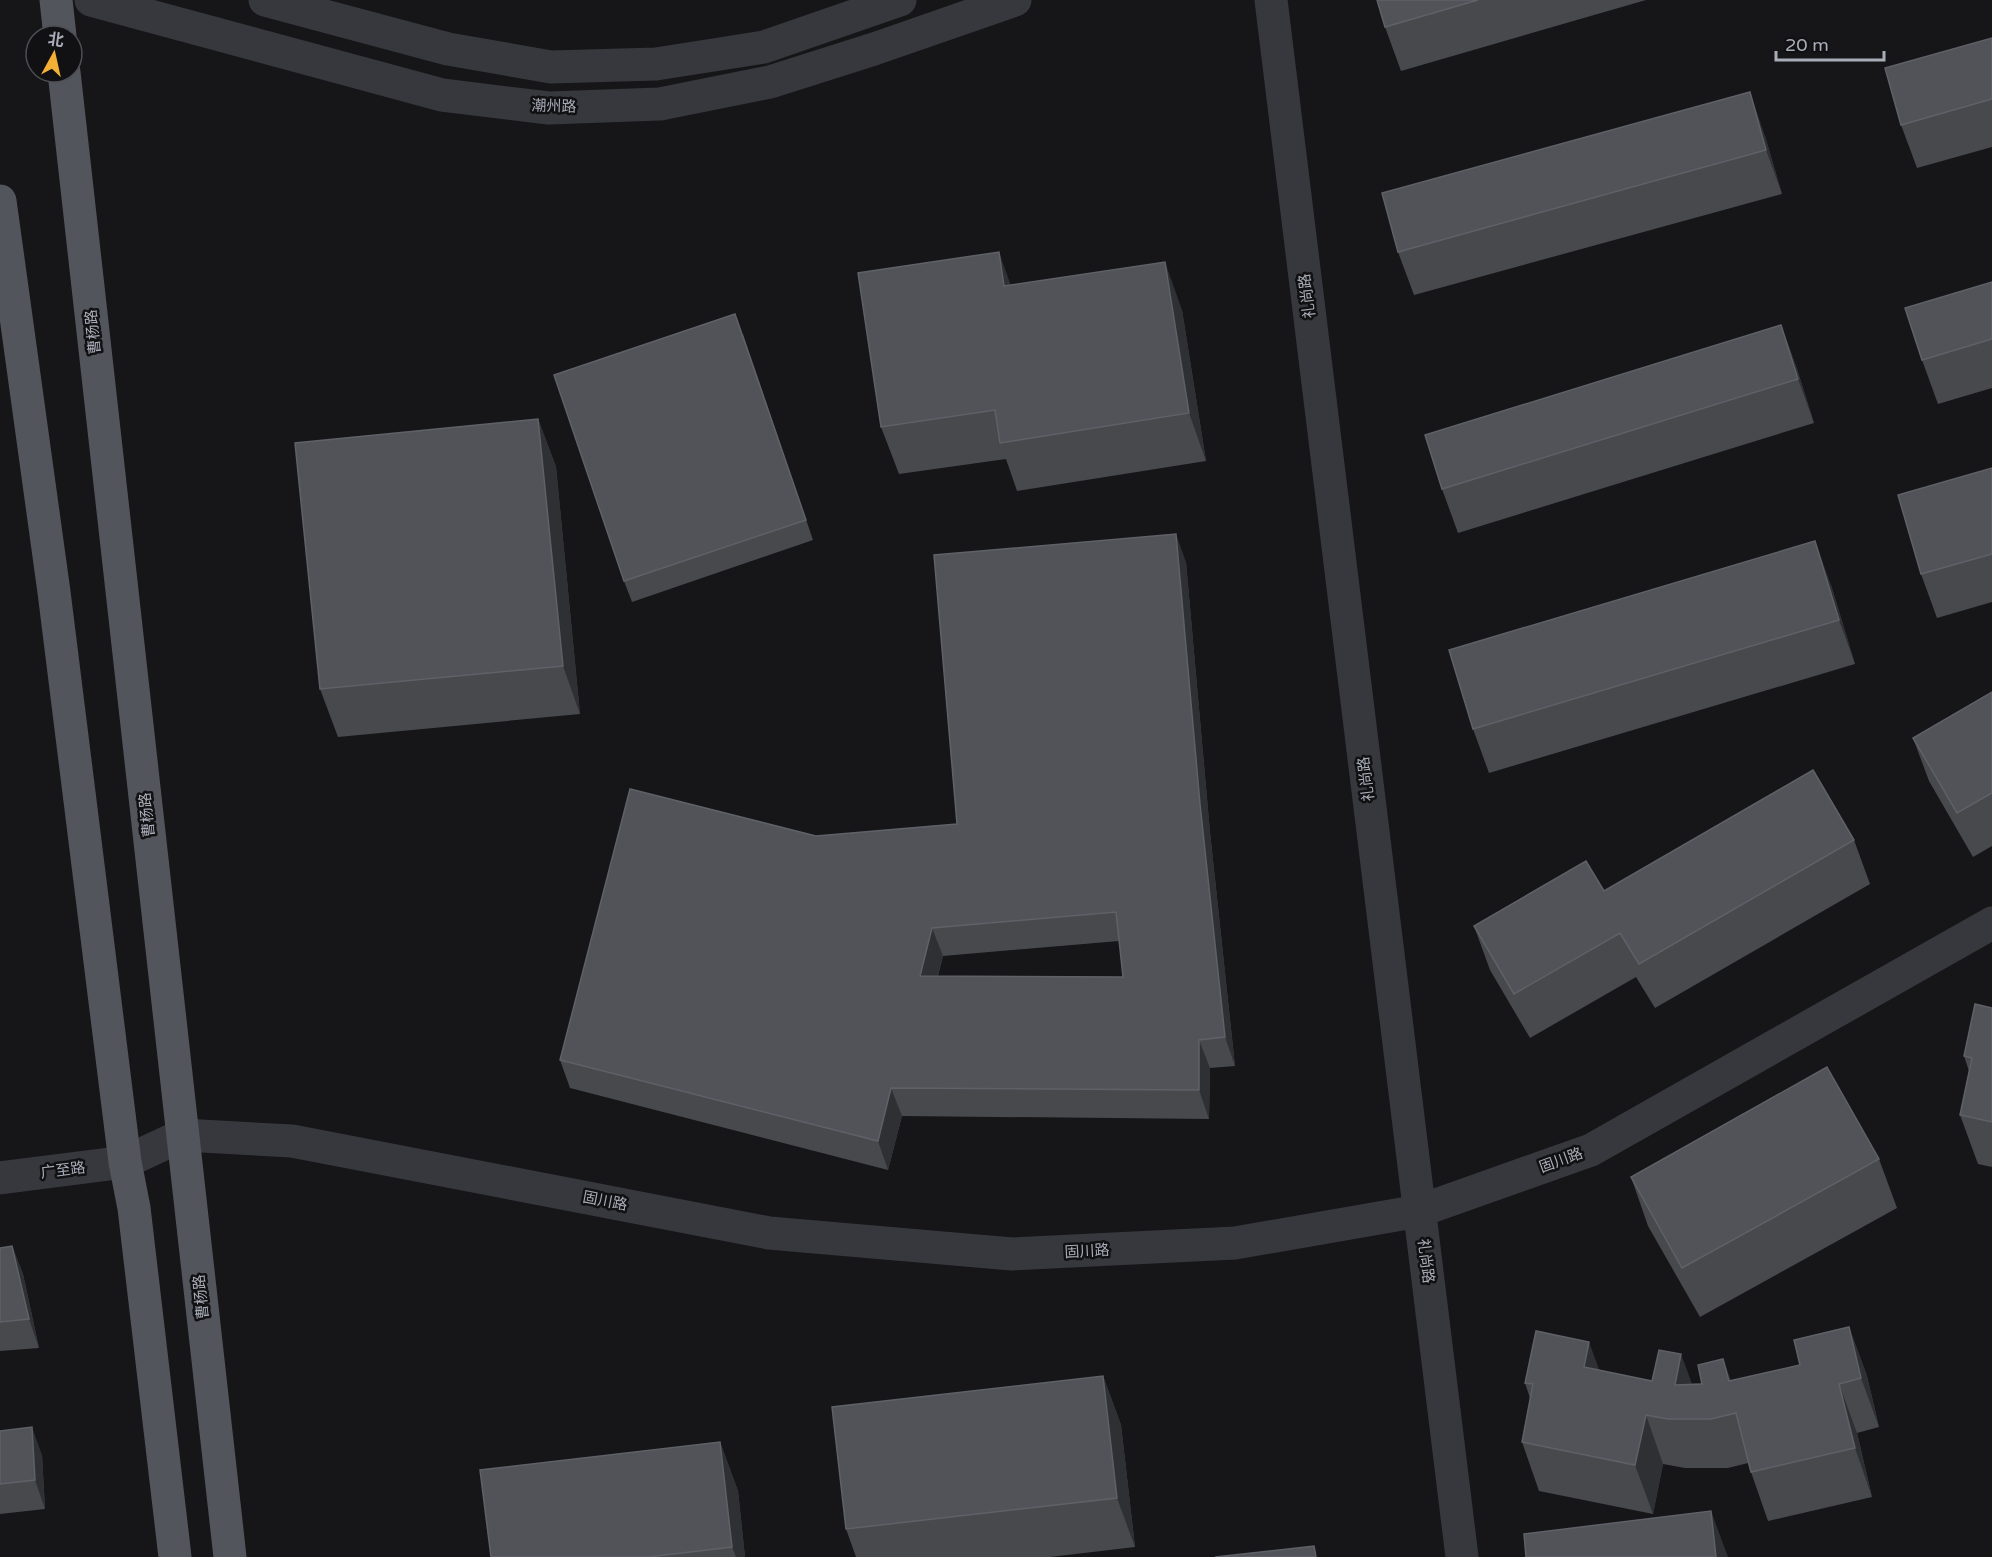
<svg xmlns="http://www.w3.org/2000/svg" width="1992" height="1557" font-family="'Varela Round','Noto Sans SC',sans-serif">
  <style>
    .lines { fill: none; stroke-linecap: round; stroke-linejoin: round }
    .minor { stroke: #37383d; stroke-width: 33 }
    .major { stroke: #53555c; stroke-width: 33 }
    .wall { fill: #47494d; fill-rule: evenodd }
    .shaded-wall { fill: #2f3033 }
    .building { fill: #525359; stroke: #5f6168; stroke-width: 1.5; fill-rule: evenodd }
    .labels { text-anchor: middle; stroke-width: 5; stroke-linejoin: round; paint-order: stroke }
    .street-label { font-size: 15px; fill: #a8adb8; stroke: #111113 }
  </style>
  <rect width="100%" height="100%" fill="#161618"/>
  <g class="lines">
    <!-- minor -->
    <g class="minor">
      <path d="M91,0l351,95 107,13 111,-4 110,-22 104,-33 141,-49"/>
      <path d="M265,0l183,49 103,18 105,-3 108,-17 136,-47"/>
      <path d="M1271,0l191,1557"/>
      <path d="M0,1178l125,-16 58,-27 109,6 477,92 243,21 223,-11 184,-32 172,-61 401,-227"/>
    </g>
    <!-- major -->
    <g class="major">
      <path d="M56,0l4,36"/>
      <path d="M64,72l166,1485"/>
      <path d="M0,201l54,391 71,570 9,46 41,349"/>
    </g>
  </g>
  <!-- wall -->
  <g class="wall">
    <path d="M1377,0h269l-245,71 -16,-44z"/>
    <path d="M1992,38v109l-75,21 -16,-43z"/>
    <path d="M1765,136l17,58 -368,101 -16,-43z"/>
    <path d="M1992,282v106l-54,16 -16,-44z"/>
    <path d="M1011,285l171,25 24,151 -189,30 -11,-32 -107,15 -18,-47z"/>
    <path d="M1781,325l16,44 17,54 -356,110 -16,-44z"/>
    <path d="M743,334l70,206 -181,62 -8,-21z"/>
    <path d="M538,419l18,48 24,247 -242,23 -18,-48z"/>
    <path d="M1992,468v134l-55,16 -16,-44z"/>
    <path d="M1186,562l24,270 25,234 -25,2 -1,51 -307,-3 -14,54 -318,-82 -10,-28 256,-224 141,-12zM1119,941l4,36 -185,-1 5,-20z"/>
    <path d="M1831,585l24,79 -366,109 -16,-44z"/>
    <path d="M1992,692v154l-19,11 -44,-76 -16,-43z"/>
    <path d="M1854,840l16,44 -215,124 -19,-31 -106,61 -40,-68 -16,-44 130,-35z"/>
    <path d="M1992,1008v159l-14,-3 -18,-49 9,-44 -5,-15z"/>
    <path d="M1879,1159l18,49 -197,109 -52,-91 -17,-49z"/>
    <path d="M12,1246l11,28 16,74 -39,3v-103z"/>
    <path d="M1849,1327l18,49 12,51 -22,6 15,64 -104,24 -17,-49 -3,-9 -20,5h-43l-22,-4 -10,50 -114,-23 -17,-49 8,-44 -5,-15 74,-12 53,10 40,3 39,-3 69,-16z"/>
    <path d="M1103,1376l18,49 14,122 -85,10h-194l-10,-28z"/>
    <path d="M0,1431l42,24 3,54 -45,5z"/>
    <path d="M720,1442l18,49 7,66h-254z"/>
  </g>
  <!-- shaded-wall -->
  <g class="shaded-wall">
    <path d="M1750,92l15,44 17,58 -16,-44z"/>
    <path d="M999,252l17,48 -12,-14z"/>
    <path d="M1165,262l17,48 24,151 -17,-48z"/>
    <path d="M1781,325l16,44 17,54 -16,-44z"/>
    <path d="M538,419l18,48 24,247 -17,-48z"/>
    <path d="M1176,534l10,28 24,270 25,234 -10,-29 -25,-233z"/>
    <path d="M1815,541l16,44 24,79 -16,-44z"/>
    <path d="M932,928l11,28 -13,48 -10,-28z"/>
    <path d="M1199,1040l11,28 -1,51 -10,-29z"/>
    <path d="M891,1088l11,28 -14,54 -10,-29z"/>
    <path d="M12,1246l11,28 16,74 -10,-29z"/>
    <path d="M1849,1327l18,49 12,51 -18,-49z"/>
    <path d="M1589,1342l18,49 -23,-24z"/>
    <path d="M1681,1354l18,49 -24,-18z"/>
    <path d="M1723,1359l18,49 -12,-27z"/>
    <path d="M1103,1376l18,49 14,122 -18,-49z"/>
    <path d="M1839,1384l18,49 15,64 -17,-49z"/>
    <path d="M1646,1415l17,49 -10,50 -18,-49z"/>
    <path d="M32,1427l10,28 3,54 -10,-29z"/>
    <path d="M720,1442l18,49 7,66h-9l-4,-10z"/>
    <path d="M1711,1511l17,46h-12z"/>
  </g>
  <!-- building -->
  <g class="building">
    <path d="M1377,0h101l-93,27z"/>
    <path d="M1992,38v61l-91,26 -16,-57z"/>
    <path d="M1750,92l16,58 -368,102 -16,-59z"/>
    <path d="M999,252l5,34 161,-24 24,151 -189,30 -5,-33 -114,17 -23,-154z"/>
    <path d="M1992,282v57l-70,21 -17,-52z"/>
    <path d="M735,314l71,206 -182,61 -70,-206z"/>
    <path d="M1781,325l17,54 -356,110 -17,-54z"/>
    <path d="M538,419l25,247 -243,23 -25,-246z"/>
    <path d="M1992,468v86l-71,20 -23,-79z"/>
    <path d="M1176,534l24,270 25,233 -26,3v50l-308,-2 -13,53 -318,-81 70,-271 186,47 141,-12 -23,-269zM1116,912l7,65 -203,-1 12,-48z"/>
    <path d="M1815,541l24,79 -366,109 -24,-79z"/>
    <path d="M1992,692v101l-35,20 -44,-75z"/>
    <path d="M1813,770l41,70 -215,124 -19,-31 -106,61 -40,-68 112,-65 18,30z"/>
    <path d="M1975,1004l17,4v114l-32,-7 12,-57 -8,-2z"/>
    <path d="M1827,1067l52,92 -197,109 -51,-91z"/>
    <path d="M12,1246l17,73 -29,3v-74z"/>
    <path d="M1849,1327l12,51 -22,6 16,64 -104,24 -15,-59 -25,6h-43l-22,-4 -11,50 -113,-23 11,-58 -8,-1 11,-52 53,11 -5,25 68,14 7,-31 22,4 -6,31 27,-1 -4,-19 25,-6 6,22 71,-16 -6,-25z"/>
    <path d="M1103,1376l14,122 -271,31 -14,-122z"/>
    <path d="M32,1427l3,53 -35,4v-53z"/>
    <path d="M720,1442l12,105 -84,10h-157l-11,-87z"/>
    <path d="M1711,1511l5,46h-190l-2,-23z"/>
    <path d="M1314,1546l2,11h-101z"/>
  </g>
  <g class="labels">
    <!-- street labels -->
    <g class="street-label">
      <text transform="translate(554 106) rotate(2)" y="5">潮州路</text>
      <text transform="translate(1307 296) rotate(-97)" y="5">礼尚路</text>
      <text transform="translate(93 332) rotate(-96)" y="5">曹杨路</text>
      <text transform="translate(1366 779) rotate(-97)" y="5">礼尚路</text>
      <text transform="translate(147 815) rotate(-96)" y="5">曹杨路</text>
      <text transform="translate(1561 1160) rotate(-20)" y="5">固川路</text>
      <text transform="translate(63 1170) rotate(-7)" y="5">广至路</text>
      <text transform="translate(605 1201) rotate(11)" y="5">固川路</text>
      <text transform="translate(1087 1251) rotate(-3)" y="5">固川路</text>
      <text transform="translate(1426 1261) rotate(83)" y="5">礼尚路</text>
      <text transform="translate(201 1297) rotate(-96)" y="5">曹杨路</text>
    </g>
  </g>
  <!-- north arrow -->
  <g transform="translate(54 54) rotate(8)"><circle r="28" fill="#111113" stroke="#4d4f55" stroke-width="1.5"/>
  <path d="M0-4.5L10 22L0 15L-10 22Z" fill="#f2b134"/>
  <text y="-9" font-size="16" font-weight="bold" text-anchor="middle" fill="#a8adb8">北</text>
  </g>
  <!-- scale -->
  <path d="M1776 51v9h108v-9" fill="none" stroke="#a8adb8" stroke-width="3"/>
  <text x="1785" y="51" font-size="18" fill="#a8adb8" stroke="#111113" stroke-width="4.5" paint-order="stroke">20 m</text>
</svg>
